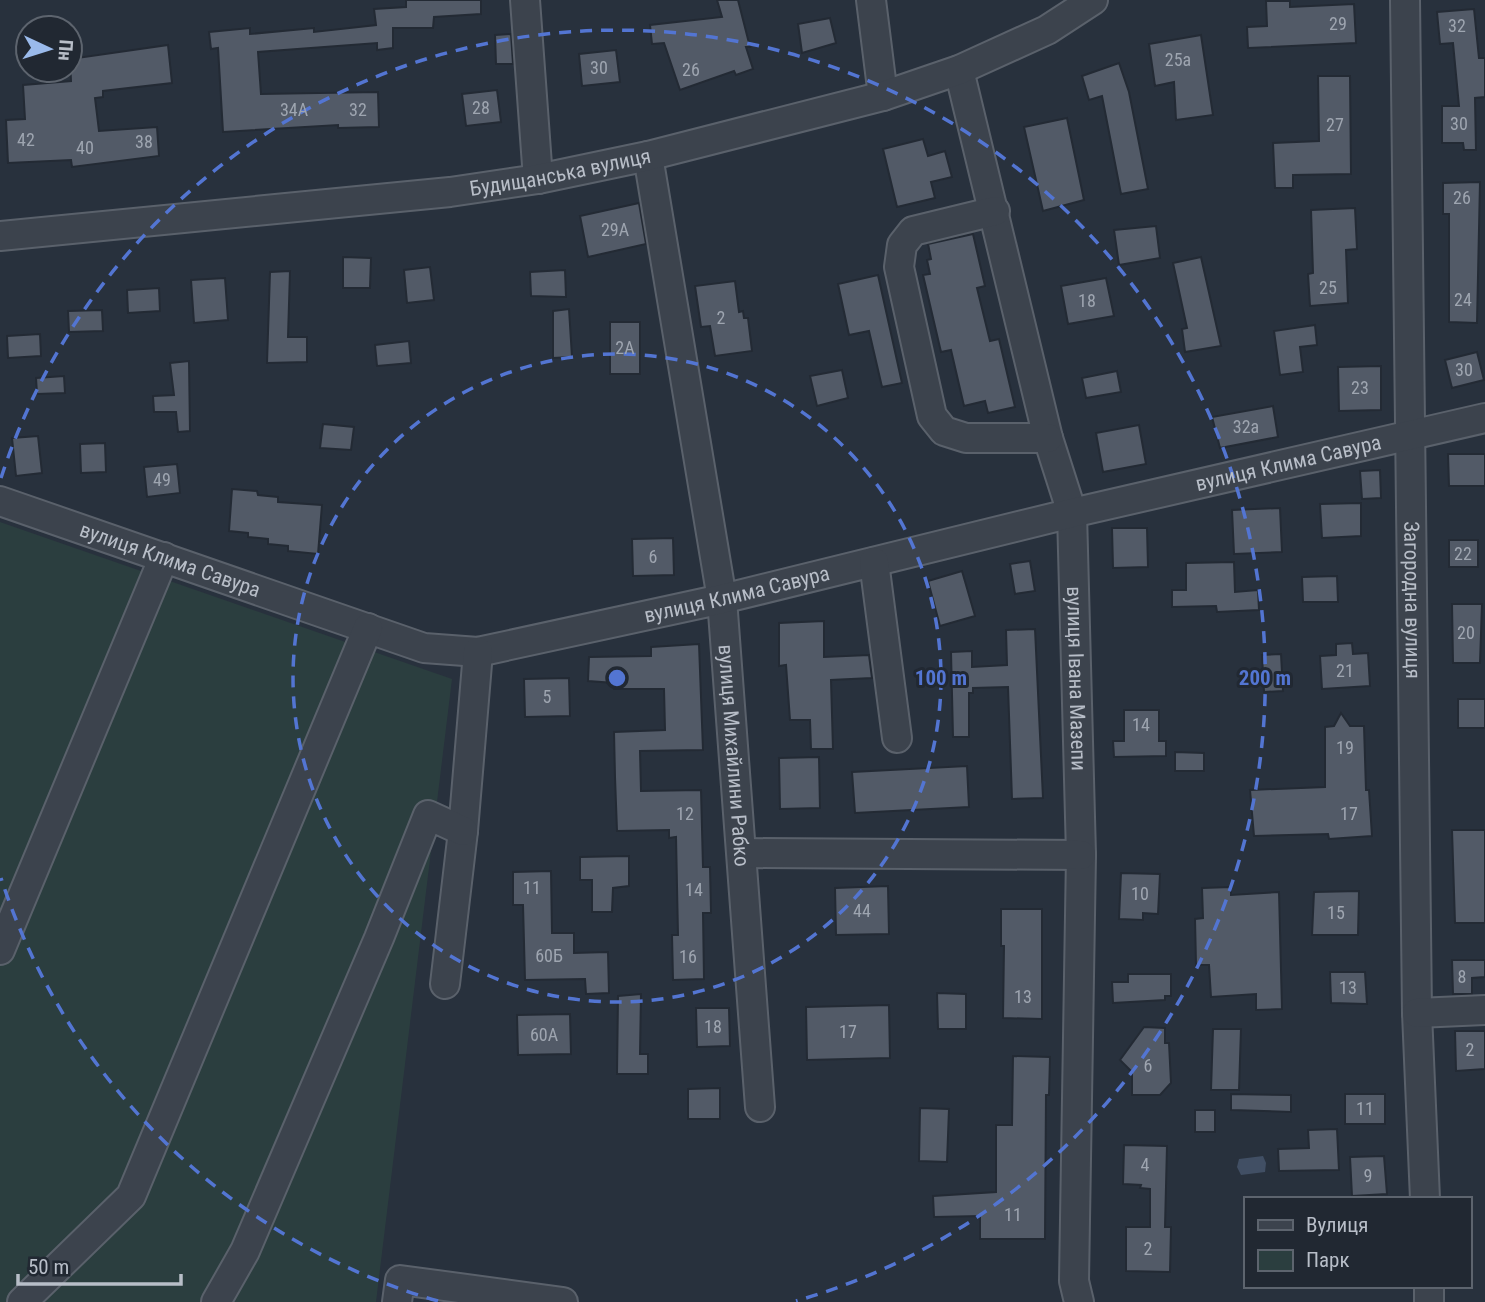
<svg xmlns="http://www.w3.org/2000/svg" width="1485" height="1302" font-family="'Roboto Condensed',sans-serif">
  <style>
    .green { fill: #2b3e3f }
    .water { fill: #414f64 }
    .building { fill: #525a67; stroke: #232a34; stroke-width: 2 }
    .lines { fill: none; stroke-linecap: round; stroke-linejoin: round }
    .minor-casing { stroke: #5a616b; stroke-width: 32 }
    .minor { stroke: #3c434d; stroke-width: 28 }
    .ring { fill: none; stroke: #5375d2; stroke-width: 3.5; stroke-dasharray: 12 9 }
    .labels { text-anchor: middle; stroke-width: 6; stroke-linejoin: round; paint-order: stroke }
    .number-label { font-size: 18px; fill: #9ea5b0 }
    .street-label { font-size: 21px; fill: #b8bec8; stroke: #212832 }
    .centre { fill: #5375d2; stroke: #212832; stroke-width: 3.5 }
    .ring-label { font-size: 21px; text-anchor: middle; font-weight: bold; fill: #5375d2; stroke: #212832; stroke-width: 6; stroke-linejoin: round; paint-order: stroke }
  </style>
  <rect width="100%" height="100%" fill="#28313d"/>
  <!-- green -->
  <path class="green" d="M0,522l452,157 -76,623h-376z"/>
  <!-- water -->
  <path class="water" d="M1263,1156l3,7 -1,9 -24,3 -4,-8 2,-8z"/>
  <!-- building -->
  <g class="building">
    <path d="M406,0h75v14l-47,3 -1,11h-40v20l-16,2v-7l-119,9 3,42 117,-2 1,35 -41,1v-3l-115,7 -5,-84 -7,1 -2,-17 41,-4v6l64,-6v4l62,-7 -2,-16 32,-2z"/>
    <path d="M717,0h21l12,47h-4l7,22 -17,6 -2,-4 -54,19 -16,-47 -12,1 -2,-19 72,-8z"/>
    <path d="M1266,1h24v6l64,-3 2,39 -108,5 -1,-21 20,-1z"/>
    <path d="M1474,9l5,49h6v39l-10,1 1,52h-12l-1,-7h-21v-37h17l-6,-63 -13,1 -3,-32z"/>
    <path d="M830,18l6,25 -34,10 -4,-29z"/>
    <path d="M511,34l2,30h-17l-1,-29z"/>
    <path d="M1201,35l12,80 -37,5 -2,-38 -19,4 -6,-42z"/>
    <path d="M168,45l4,38 -69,8v6l-8,1 4,33 58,-4 2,29 -87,11 -1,-7 -63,3 -2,-43 19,-1 -2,-34 48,-4 -1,-22z"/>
    <path d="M616,50l4,32 -38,4 -3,-32z"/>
    <path d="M1119,63l10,29 19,97 -27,5 -19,-98 -13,4 -7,-24z"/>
    <path d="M1318,76h32l1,98 -58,1v13h-18l-2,-45 46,-2z"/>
    <path d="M497,90l4,32 -35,4 -4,-32z"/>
    <path d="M1067,118l17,82 -41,11 -19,-84z"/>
    <path d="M923,139l5,17 17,-5 7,26 -21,5 4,16 -38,9 -14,-58z"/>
    <path d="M1480,182l-3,141 -28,-1v-108h-6v-31z"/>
    <path d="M639,203l7,41 -58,13 -8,-41z"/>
    <path d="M1355,208l2,41 -11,1 2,53 -38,3 -2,-32 5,-1 -2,-63z"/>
    <path d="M1156,226l4,32 -41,7 -5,-35z"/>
    <path d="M973,234l12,52 -8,2 13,53 9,-2 16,68 -27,6 -3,-12 -21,5 -13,-56 -10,2 -18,-77 7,-1 -3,-14 4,-1 -3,-15z"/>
    <path d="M343,257l28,1 -1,30h-27z"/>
    <path d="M1201,257l20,89 -36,6 -3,-23 5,-1 -14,-65z"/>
    <path d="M430,267l4,33 -27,3 -3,-33z"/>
    <path d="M565,270l1,27 -35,-1 -1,-24z"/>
    <path d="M290,271l-2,66h19v25l-40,1 3,-91z"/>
    <path d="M878,275l24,108 -20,4 -13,-56 -20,4 -11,-51z"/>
    <path d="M225,278l3,42 -34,3 -3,-43z"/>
    <path d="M1106,278l8,38 -46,8 -7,-38z"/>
    <path d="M735,281l4,31 4,-1 1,7h4l4,33 -37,5 -5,-30 -9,1 -6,-41z"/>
    <path d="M159,288l1,23 -32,2 -1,-23z"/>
    <path d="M569,309l3,48 -19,1v-47z"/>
    <path d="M102,310l1,21 -34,1 -1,-21z"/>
    <rect x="610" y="322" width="30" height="52"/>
    <path d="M1315,325l2,20 -17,2 3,25 -23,3 -6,-44z"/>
    <path d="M40,334l1,22 -33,2 -1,-22z"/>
    <path d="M409,341l2,22 -34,3 -2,-21z"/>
    <path d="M1477,352l7,28 -32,8 -7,-28z"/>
    <path d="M189,361l1,70 -12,1 -2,-20h-22l-1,-16 21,-1 -4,-32z"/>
    <path d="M1381,366v44l-42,1 -1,-44z"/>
    <path d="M842,370l6,28 -31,8 -7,-30z"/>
    <path d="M1117,371l4,21 -35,6 -4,-20z"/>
    <path d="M64,376l1,17 -28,1 -1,-16z"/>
    <path d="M1273,406l5,31 -58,11 -8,-31z"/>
    <path d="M323,424l31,3 -3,23 -31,-2z"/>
    <path d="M1139,425l7,39 -43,8 -7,-39z"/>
    <path d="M38,436l4,37 -26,3 -4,-38z"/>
    <path d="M105,443l1,29 -25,1 -1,-29z"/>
    <path d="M1448,454h37v32h-36z"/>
    <path d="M177,464l3,29 -33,4 -3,-30z"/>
    <path d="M1380,470l1,28 -19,1 -2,-28z"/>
    <path d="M232,489l25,2 1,4 20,2v5l44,3 -4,49 -30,-3v-5l-20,-2v-5l-20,-2v-4l-19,-2z"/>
    <path d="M1361,503v33l-39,2 -2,-34z"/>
    <path d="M1280,508l2,44 -48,2 -2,-44z"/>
    <path d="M1112,528h35l1,39 -35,1z"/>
    <path d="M673,538l1,37 -41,1 -1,-37z"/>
    <rect x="1449" y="540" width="29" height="27"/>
    <path d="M1030,561l5,30 -20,3 -5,-30z"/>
    <path d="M1234,562l1,30 23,-2 1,20 -42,2 -1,-6 -44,1v-17h14v-27z"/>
    <path d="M962,571l13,45 -35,10 -12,-45z"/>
    <path d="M1337,576l1,26h-35l-1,-25z"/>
    <path d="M1452,604h30l-2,59h-27z"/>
    <path d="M824,621v36l45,-2 3,23 -41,2 2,69h-22l-1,-29h-20l-4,-55 -7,1v-43z"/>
    <path d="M1035,629l8,169 -31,1 -4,-112 -35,1v5h-4v44h-16l-2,-85 21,-1v16l35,-2 -1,-35z"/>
    <path d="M1352,643l1,11 15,-1 2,33 -48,3 -2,-33 16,-1v-11z"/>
    <path d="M699,644l4,106 -63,1 1,40 60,-1 2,77h7l1,46h-8l1,66 -31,1 -1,-45h6l-2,-98 -7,1v-8l-52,1 -2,-54 -1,-45 51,-2 -1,-41h-50v-6l-26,-2 1,-24 62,-1v-9z"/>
    <path d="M1281,654l2,37 -19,1 -2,-37z"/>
    <path d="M569,678l1,38 -45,1 -1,-38z"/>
    <rect x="1458" y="699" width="27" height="29"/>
    <path d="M1124,710h35v31h7v15l-52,1 -1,-16h11z"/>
    <path d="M1341,713l9,13h14l2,64h3l3,46 -43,3 -1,-5 -74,2 -4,-46 75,-3v-60l9,-1z"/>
    <path d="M1175,752l29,1v18h-29z"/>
    <path d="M819,757l1,51 -40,1 -1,-51z"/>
    <path d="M967,766l2,41 -114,6 -3,-41z"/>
    <path d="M1452,830h33v93h-30z"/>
    <path d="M629,856v30l-16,2 -1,24h-20v-32h-12v-23z"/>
    <path d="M551,871l1,62h22v20l34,-1 1,41 -23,1 -1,-15 -60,1 -2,-75h-10v-33z"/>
    <path d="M1121,873l39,1 -2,40 -15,-1v7l-24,-1z"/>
    <path d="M888,886l1,48 -53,1 -1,-47z"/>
    <path d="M1231,887v8l48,-3 3,117 -26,1v-16l-45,3 -2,-32h-13l-1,-46 8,-1 -1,-30z"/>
    <path d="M1359,891l-1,44h-46l2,-43z"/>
    <path d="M1001,909h41v110l-39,-1 1,-72h-3z"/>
    <path d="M1452,960h33v17l-13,1v16h-19z"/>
    <path d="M1330,972h35l2,32 -36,-1z"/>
    <path d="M1128,974h43v22h-6v4l-52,3 -1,-21h16z"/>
    <path d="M937,993l29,1v35h-28z"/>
    <path d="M641,994l-1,60h8v20h-31l1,-78z"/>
    <path d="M889,1005l1,53 -83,2 -1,-53z"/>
    <path d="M696,1008h33l1,38 -33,1z"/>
    <path d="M570,1014l1,40 -53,1 -1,-40z"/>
    <path d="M1144,1027l21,1v15h4l2,40 -11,12h-28v-23l-12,-12z"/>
    <path d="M1213,1029h28l-2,61h-28z"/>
    <path d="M1455,1031h30v38l-29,2z"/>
    <path d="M1013,1056l37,1 -1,38h-3l-1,144h-65v-23l-46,1 -1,-21 63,-4v-67h16z"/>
    <path d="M720,1088v31h-32v-30z"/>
    <path d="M1231,1094l60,1v17l-60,-2z"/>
    <rect x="1345" y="1094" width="40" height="30"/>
    <path d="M920,1108l29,1 -2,53 -28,-1z"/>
    <rect x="1195" y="1110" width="20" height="22"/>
    <path d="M1337,1129l2,41 -60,1 -1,-22 31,-1 -1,-18z"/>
    <path d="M1124,1145l43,1 -2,81h6l-1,45 -44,-1v-44h24v-38l-10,-1 1,-3 -18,-1z"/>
    <path d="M1384,1156l3,38 -35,2 -2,-39z"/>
  </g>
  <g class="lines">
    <defs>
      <g id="minor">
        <path d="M525,0l13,179"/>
        <path d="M871,0l12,96"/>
        <path id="s1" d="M1405,0l12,1013 8,186"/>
        <path id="s2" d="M959,70l89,368 24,75 9,342 -7,426 5,21"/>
        <path id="s3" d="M648,156l74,443 38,508"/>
        <path d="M995,211l-82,20 -11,14 -3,22 33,149 12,15 22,7h82"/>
        <path id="s4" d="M0,236l450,-44 88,-13 110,-23 235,-60 76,-26 88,-40 46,-30"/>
        <path id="s5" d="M0,501l424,147 54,4 244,-53 350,-86 413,-95"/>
        <path d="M874,562l23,176"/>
        <path d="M742,853l339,2"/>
        <path d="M0,950l164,-393"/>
        <path d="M445,984l18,-153 15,-179"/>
        <path d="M1417,1013l68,-3"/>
        <path d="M1429,1286v16"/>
        <path d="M22,1302l109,-106 237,-568"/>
        <path d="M216,1302l29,-51 134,-313 49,-123 35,16"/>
        <path d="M397,1302l3,-22 163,22"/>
      </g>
    </defs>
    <!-- minor casing -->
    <use href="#minor" class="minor-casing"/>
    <!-- minor -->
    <use href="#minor" class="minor"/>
  </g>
  <!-- distance rings -->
  <g class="ring">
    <circle cx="617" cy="678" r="324"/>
    <path d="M438 1301A648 648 0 0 1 1 878M1 478A648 648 0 1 1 796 1301"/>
  </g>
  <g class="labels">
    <!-- number labels -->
    <g class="number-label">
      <text x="1338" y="30">29</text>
      <text x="1457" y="32">32</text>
      <text x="1178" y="66">25а</text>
      <text x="599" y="74">30</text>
      <text x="691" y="76">26</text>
      <text x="481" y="114">28</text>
      <text x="294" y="116">34А</text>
      <text x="358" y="116">32</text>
      <text x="1459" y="130">30</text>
      <text x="1335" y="131">27</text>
      <text x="26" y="146">42</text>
      <text x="144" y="148">38</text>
      <text x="85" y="154">40</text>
      <text x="1462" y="204">26</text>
      <text x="615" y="236">29А</text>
      <text x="1328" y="294">25</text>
      <text x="1463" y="306">24</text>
      <text x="1087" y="307">18</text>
      <text x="721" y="324">2</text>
      <text x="625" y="354">2А</text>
      <text x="1464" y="376">30</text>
      <text x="1360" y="394">23</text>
      <text x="1246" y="433">32а</text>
      <text x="162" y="486">49</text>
      <text x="1463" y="560">22</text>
      <text x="653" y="563">6</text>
      <text x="1466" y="639">20</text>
      <text x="1345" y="677">21</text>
      <text x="547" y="703">5</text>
      <text x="1141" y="731">14</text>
      <text x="1345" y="754">19</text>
      <text x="685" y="820">12</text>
      <text x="1349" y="820">17</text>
      <text x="532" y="894">11</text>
      <text x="694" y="896">14</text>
      <text x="1140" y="900">10</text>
      <text x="862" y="917">44</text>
      <text x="1336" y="919">15</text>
      <text x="549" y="962">60Б</text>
      <text x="688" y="963">16</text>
      <text x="1462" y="983">8</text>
      <text x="1348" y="994">13</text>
      <text x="1023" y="1003">13</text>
      <text x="713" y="1033">18</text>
      <text x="848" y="1038">17</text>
      <text x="544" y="1041">60А</text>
      <text x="1470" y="1056">2</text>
      <text x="1148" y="1072">6</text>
      <text x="1365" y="1115">11</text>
      <text x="1145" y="1171">4</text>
      <text x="1368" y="1182">9</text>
      <text x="1013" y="1221">11</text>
      <text x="1148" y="1255">2</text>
    </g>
    <!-- street labels -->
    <g class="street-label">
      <text dy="7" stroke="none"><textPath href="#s4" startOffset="564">Будищанська вулиця</textPath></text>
      <text dy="7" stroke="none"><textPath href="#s5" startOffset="1335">вулиця Клима Савура</textPath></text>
      <text dy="7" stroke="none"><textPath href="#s5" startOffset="180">вулиця Клима Савура</textPath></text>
      <text dy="7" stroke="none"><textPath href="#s5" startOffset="768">вулиця Клима Савура</textPath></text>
      <text dy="7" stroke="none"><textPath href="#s1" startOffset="600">Загородна вулиця</textPath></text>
      <text dy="7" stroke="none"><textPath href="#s2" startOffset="623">вулиця Івана Мазепи</textPath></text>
      <text dy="7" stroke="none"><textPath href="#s3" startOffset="606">вулиця Михайлини Рабко</textPath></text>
    </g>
  </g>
  <circle cx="617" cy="678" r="10" class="centre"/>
  <g class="ring-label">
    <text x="941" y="685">100 m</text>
    <text x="1265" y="685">200 m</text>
  </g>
  <!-- legend -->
  <rect x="1244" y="1197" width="228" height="91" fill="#212832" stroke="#5d646e" stroke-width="2"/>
  <rect x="1258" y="1220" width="35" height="10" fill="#3c434d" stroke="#5d646e" stroke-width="2"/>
  <text x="1306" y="1232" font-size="21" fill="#b8bec8">Вулиця</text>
  <rect x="1258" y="1250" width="35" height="21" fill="#2b3e3f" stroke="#5d646e" stroke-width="2"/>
  <text x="1306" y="1267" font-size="21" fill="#b8bec8">Парк</text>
  <!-- north arrow -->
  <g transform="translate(49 49) rotate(94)"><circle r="33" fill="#212832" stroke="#5d646e" stroke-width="2"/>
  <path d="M0-5L12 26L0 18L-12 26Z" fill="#9abaeb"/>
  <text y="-10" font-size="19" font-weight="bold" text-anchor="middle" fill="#b8bec8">Пн</text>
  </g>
  <!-- scale -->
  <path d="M18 1274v10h163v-10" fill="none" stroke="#b8bec8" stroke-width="3.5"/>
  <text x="28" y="1274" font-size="21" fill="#b8bec8" stroke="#212832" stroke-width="5" paint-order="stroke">50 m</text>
</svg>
